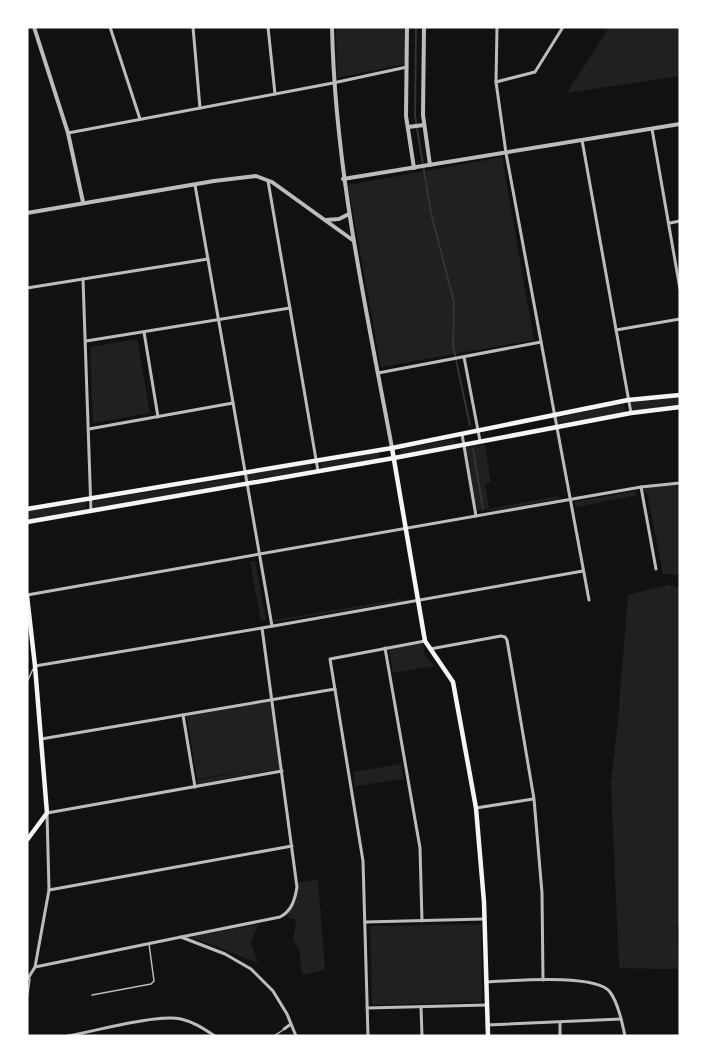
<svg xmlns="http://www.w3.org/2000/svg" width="707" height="1063" font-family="'Fira Sans',sans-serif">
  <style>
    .green { fill: #202020 }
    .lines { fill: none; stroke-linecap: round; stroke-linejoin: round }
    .stream { stroke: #333; stroke-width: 2 }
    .service { stroke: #bcbcbc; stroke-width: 1.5 }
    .minor { stroke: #bcbcbc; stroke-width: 3 }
    .tertiary { stroke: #bcbcbc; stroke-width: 4 }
    .secondary { stroke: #f5f5f5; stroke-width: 4.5 }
  </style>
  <rect width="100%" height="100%" fill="#111"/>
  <!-- green -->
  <g class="green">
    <path d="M336,27h69v37l-68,14z"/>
    <path d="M609,27h71v49l-113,17z"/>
    <path d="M502,157l32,183 -153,27 -33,-182z"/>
    <path d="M137,339l13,74 -57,10 -3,-76z"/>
    <path d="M673,397l7,1v7l-48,6 -1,-9z"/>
    <path d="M624,403l2,9 -69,12 -1,-6z"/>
    <path d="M455,439v5l-54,11 -1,-6z"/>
    <path d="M485,445l6,37 -6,2 4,25 69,-13 1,3 -69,12 -1,-2 -16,2 -11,-63z"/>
    <path d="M379,452l1,7 -58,10 -1,-7z"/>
    <path d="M311,464l1,6 -64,11 -1,-7z"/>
    <path d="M239,477l1,7 -146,25 -2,-8z"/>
    <path d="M679,484l-3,2 4,1 -1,88 -16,-1 -16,-82h-4v-3z"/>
    <path d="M636,491l1,4 -61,12 -2,-5z"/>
    <path d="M87,502l-1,7 -59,11v-9z"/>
    <path d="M255,561l11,59 -5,1 -11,-59z"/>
    <path d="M668,585l12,2v338l-3,3 1,41 -59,-1 -8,-186 7,-63 10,-124z"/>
    <path d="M402,599l1,2 -130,21 1,-2z"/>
    <path d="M423,643l2,12 9,11 -41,7 -4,-24z"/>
    <path d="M268,702l1,2 1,-2 11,67 -2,-3v3l-81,15 -1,-4 64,-11 -64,10 -10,-61h-2l-1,-3z"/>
    <path d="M401,764l3,15 -49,7 -2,-14z"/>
    <path d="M318,880l7,90 -23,5 -3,-26 -6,-9 3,-20 -9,-3 12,-35z"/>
    <path d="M258,924l-7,19 7,20 -67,-26z"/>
    <path d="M481,924l1,78 -110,3 -2,-79z"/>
  </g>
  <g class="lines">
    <!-- stream -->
    <g class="stream">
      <path d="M416,27l-1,89 16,97 23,89 -1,44 17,79"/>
      <path d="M473,449l10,60"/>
    </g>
    <!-- service -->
    <g class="service">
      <path d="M27,682l6,-13"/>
      <path d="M92,995l59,-11 3,-3 -5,-37"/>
      <path d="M27,1000l3,-21"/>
      <path d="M274,1036l9,-6"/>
    </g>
    <!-- minor -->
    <g class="minor">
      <path d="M110,27l30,92"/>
      <path d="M193,27l7,81"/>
      <path d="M268,27l7,67"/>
      <path d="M497,27l-1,55 10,71 83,447"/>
      <path d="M496,82l39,-10 28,-45"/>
      <path d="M652,129l28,160"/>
      <path d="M68,133l265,-50 74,-16"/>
      <path d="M582,140l49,273"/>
      <path d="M268,181l50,290"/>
      <path d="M195,185l77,441"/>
      <path d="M670,223l10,-2"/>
      <path d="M83,279l8,232"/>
      <path d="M27,288l181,-29"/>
      <path d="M616,330l64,-11"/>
      <path d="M144,332l14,85"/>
      <path d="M86,341l204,-33"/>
      <path d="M464,357l16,84"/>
      <path d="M378,373l163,-31"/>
      <path d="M89,429l144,-26"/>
      <path d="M462,434l14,82"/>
      <path d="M641,487l15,82"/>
      <path d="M27,595l614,-108 39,-4"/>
      <path d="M385,648l35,200 2,73"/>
      <path d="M430,649l71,-13 4,1 2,3 27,159 8,94 1,87"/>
      <path d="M35,666l227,-38 321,-57"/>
      <path d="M183,715l12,72"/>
      <path d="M41,739l294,-50"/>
      <path d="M476,808l57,-9"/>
      <path d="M49,890l243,-44"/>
      <path d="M365,922l119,-3"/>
      <path d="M181,937l99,-20c12,-6 15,-18 17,-30l-35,-259"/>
      <path d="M35,967l146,-30 44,17 26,15 22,22 14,23 9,22"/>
      <path d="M27,980l8,-13 14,-77 -2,-77 235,-42"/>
      <path d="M486,982c24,-1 110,-9 124,10 8,11 12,30 15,44"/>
      <path d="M421,1007l1,29"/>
      <path d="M367,1008l120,-3"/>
      <path d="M560,1023v13"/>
      <path d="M487,1025l134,-6"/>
      <path d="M284,1029l7,-5"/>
      <path d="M68,1036c27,-5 89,-22 113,-17 13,3 23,10 34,17"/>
      <path d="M368,1036l-5,-175 -33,-202 95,-18"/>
    </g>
    <!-- tertiary -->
    <g class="tertiary">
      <path d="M34,27l34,106 15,69"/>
      <path d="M332,27c3,142 34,281 60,421"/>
      <path d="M407,27l-1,89 8,52"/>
      <path d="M424,27l-1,88 7,50"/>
      <path d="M408,127l16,-2"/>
      <path d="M343,179l337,-55"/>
      <path d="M27,213l187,-32 42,-5 16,6 82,59"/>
      <path d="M326,220l13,-1 10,-5"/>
    </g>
    <!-- secondary -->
    <g class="secondary">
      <path d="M392,448l33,193 28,41 23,126 8,94 4,134"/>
      <path d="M27,509l365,-61 236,-48 52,-5"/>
      <path d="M27,522l367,-64 237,-45 49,-6"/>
      <path d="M27,596l8,70 12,147 -20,27"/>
    </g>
  </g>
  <!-- border -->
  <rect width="707" height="1063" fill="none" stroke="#ffffff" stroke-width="57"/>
</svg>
